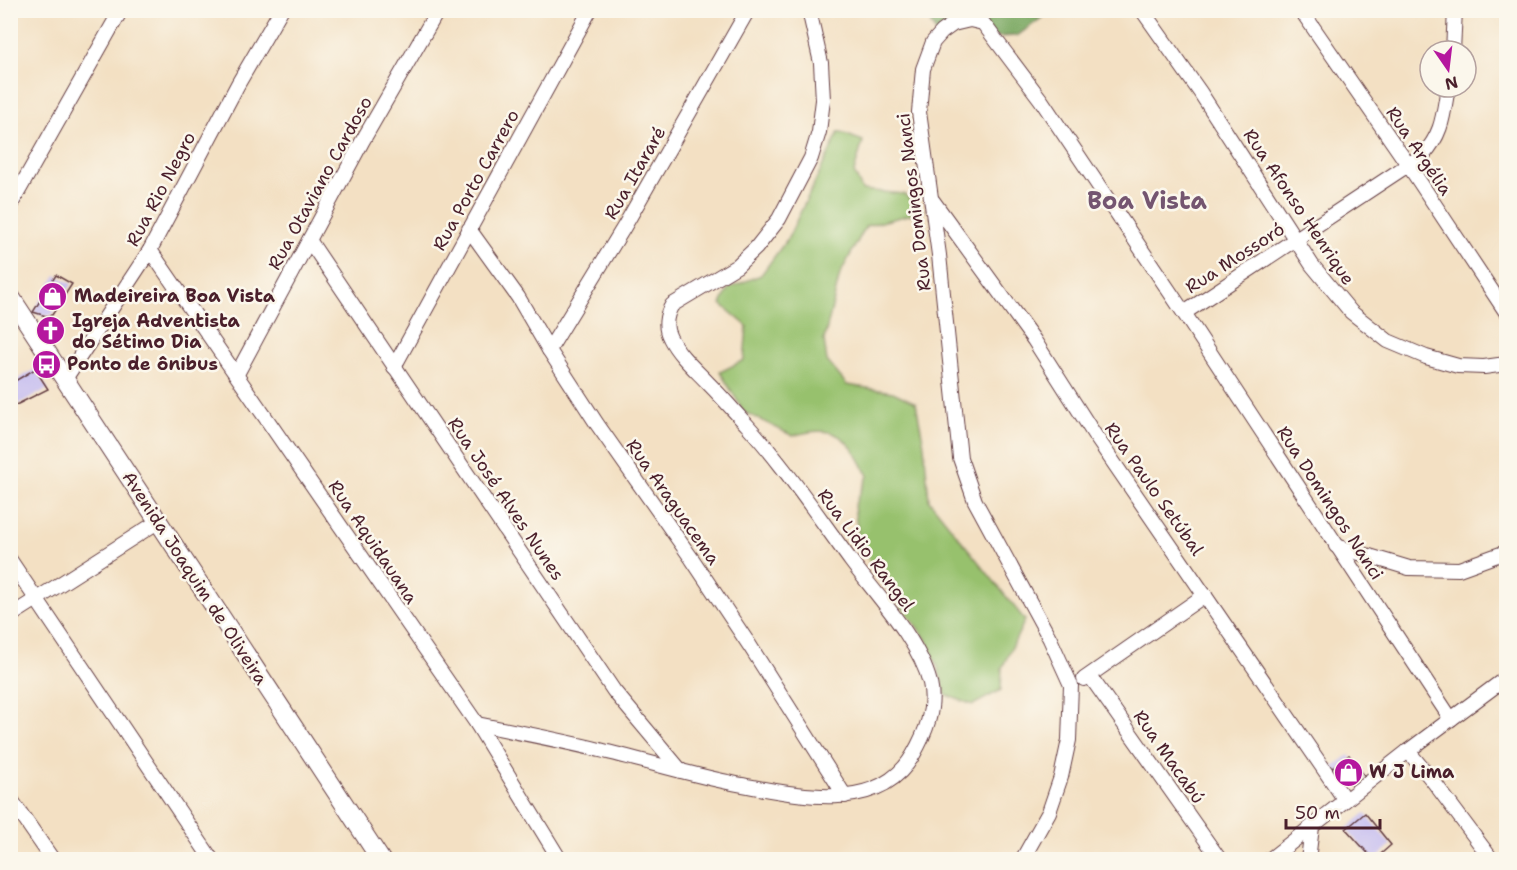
<svg xmlns="http://www.w3.org/2000/svg" width="1517" height="870" font-family="'Shantell Sans',sans-serif">
  <style>
    .green { fill: #97c16d; stroke: #70704c; stroke-width: 1.5 }
    .forest { fill: #79a760; stroke: #626346; stroke-width: 1.5 }
    .building { fill: #c2b9f0 }
    .lines { fill: none; stroke-linecap: round; stroke-linejoin: round }
    .minor-casing { stroke: #633c42; stroke-width: 16 }
    .major-casing { stroke: #633c42; stroke-width: 20 }
    .minor { stroke: #fff; stroke-width: 14 }
    .major { stroke: #fff; stroke-width: 18 }
    .labels { text-anchor: middle; stroke-width: 5; stroke-linejoin: round; paint-order: stroke }
    .street-label { font-size: 18px; fill: #4a1f2b; stroke: #fbf7ec }
    .poi-label { font-size: 18px; font-weight: bold; fill: #4a1f2b; stroke: #fbf7ec; text-anchor: start }
    .district-label { font-size: 24px; font-weight: bold; fill: #745570; stroke: #fbf7ec }
  </style>
  <rect width="100%" height="100%" fill="#fbf7ec"/>
  <filter id="ink" filterUnits="userSpaceOnUse"><feTurbulence type="fractalNoise" baseFrequency=".0167" numOctaves="2"/><feDisplacementMap in="SourceGraphic" scale="12" xChannelSelector="R" yChannelSelector="G"/><feConvolveMatrix kernelMatrix="1 2 1 2 8 2 1 2 1" color-interpolation-filters="sRGB"/></filter>
  <filter id="wash" filterUnits="userSpaceOnUse"><feTurbulence type="fractalNoise" baseFrequency=".008" numOctaves="4" result="noise"/><feDisplacementMap in="SourceGraphic" scale="24" xChannelSelector="R" yChannelSelector="G"/><feGaussianBlur stdDeviation="1.35" result="paint"/><feColorMatrix in="noise" values="0 0 0 0 0 0 0 0 0 0 0 0 0 0 0 0 0 1.4 0 .05"/><feComposite in="paint" operator="in"/></filter>
  <g filter="url(#wash)">
    <rect width="100%" height="100%" fill="#f3e0c3"/>
    <!-- green -->
    <path class="green" d="M839,132l24,9 -9,31 8,18 42,4 20,17 -58,15 -26,48 -16,66 3,21 20,24 46,7 23,11 8,42 5,55 96,120 -23,48 -1,22 -28,15 -27,-10 -9,-30 -11,-26 -54,-72 -14,-32 -4,-29 14,-30c-18,-37 -31,-54 -75,-40l-49,-24 -24,-40 24,-12 3,-34 -26,-22 8,-16 32,-13 27,-37z"/>
    <!-- forest -->
    <path class="forest" d="M928,11h123l-34,25 -22,1 -31,-11 -4,7 -20,7 -9,-16z"/>
    <g id="blocks">
      <!-- building -->
      <g class="building">
        <path d="M56,275l16,9 -20,31 -6,1 -13,-4z"/>
        <path d="M35,369l13,20 -32,16 -6,-7v-14z"/>
        <path d="M1349,755l18,24 -15,4 -7,-1 -9,-8 -4,-6z"/>
        <path d="M1365,813l26,32 -17,15 -28,-31z"/>
      </g>
    </g>
  </g>
  <g filter="url(#ink)">
    <use href="#blocks" fill-opacity="0" stroke="#633c42" stroke-width="1.5"/>
    <g class="lines">
      <defs>
        <g id="minor">
          <path d="M1142,10l58,82 112,173 39,47 37,29 38,16 32,9 26,1 22,-3"/>
          <path d="M1301,10l108,156 97,146"/>
          <path d="M1453,51l2,-41"/>
          <path d="M933,201l101,139 60,94 251,366"/>
          <path d="M10,206l111,-196"/>
          <path d="M469,229l49,68 31,53 48,74 95,135 58,87 95,150"/>
          <path d="M309,240l305,451 67,80"/>
          <path d="M150,250l327,474 83,136"/>
          <path d="M1184,313l239,-158c20,-22 20,-40 25,-68"/>
          <path d="M549,350l75,-123 124,-217"/>
          <path d="M394,367l196,-357"/>
          <path d="M237,374l126,-234 75,-130"/>
          <path d="M65,379l85,-129 88,-166 43,-74"/>
          <path d="M1336,546l73,22 50,1 47,-17"/>
          <path d="M10,560l202,300"/>
          <path d="M10,616l149,-95"/>
          <path d="M1090,676l130,184"/>
          <path d="M1084,679l121,-84"/>
          <path d="M477,724c41,8 82,16 123,26 46,11 91,25 137,34 57,10 141,32 176,-29 12,-21 23,-46 17,-72 -11,-43 -53,-87 -79,-122 -34,-46 -66,-94 -104,-136 -13,-14 -25,-28 -38,-41 -13,-14 -30,-28 -39,-46 -6,-11 -4,-23 2,-33l65,-39 19,-18 23,-29 32,-61 8,-26 4,-32 -2,-37 -12,-53"/>
          <path d="M1408,751l25,30 59,79"/>
          <path d="M10,798l43,62"/>
          <path d="M1022,860l27,-48 12,-35 8,-37 2,-55 -21,-46 -75,-138 -15,-43 -21,-203 -20,-143 4,-43 10,-27 9,-10 11,-8 17,-4 13,3 58,77 143,213 267,406"/>
          <path d="M1269,860l139,-109 98,-73"/>
          <path d="M1308,860l4,-33"/>
        </g>
        <path id="major" d="M10,296l371,564"/>
      </defs>
      <!-- minor casing -->
      <use href="#minor" class="minor-casing"/>
      <!-- major casing -->
      <use href="#major" class="major-casing"/>
      <!-- minor -->
      <use href="#minor" class="minor"/>
      <!-- major -->
      <use href="#major" class="major"/>
    </g>
  </g>
  <!-- icons -->
  <defs>
    <symbol id="shop-disc" viewBox="-11 -11 22 22"><circle r="9.5" fill="#b5179e" stroke="#fbf7ec"/><path d="M-5-2.5h2.3a2.7 3.5 0 0 1 5.4 0H5L5.5 6h-11ZM-1.5-2.5h3a1.5 2.3 0 0 0-3 0Z" fill="#fff"/></symbol>
    <symbol id="church-disc" viewBox="-11 -11 22 22"><circle r="9.5" fill="#b5179e" stroke="#fbf7ec"/><path d="M-1.2-6h2.4v3.5h3.3v2.4h-3.3V6h-2.4V-.1h-3.3v-2.4h3.3Z" fill="#fff"/></symbol>
    <symbol id="bus-disc" viewBox="-11 -11 22 22"><circle r="9.5" fill="#b5179e" stroke="#fbf7ec"/><path d="M-5-6H5V4H4V6H2V4H-2V6H-4V4H-5ZM-3.5-4V0h7V-4ZM-3.5 1.2v1.5H-2V1.2ZM2 1.2v1.5H3.5V1.2Z" fill="#fff"/></symbol>
  </defs>
  <g fill-rule="evenodd">
    <use href="#shop-disc" x="36" y="280" width="33" height="33"/>
    <use href="#church-disc" x="34" y="314" width="33" height="33"/>
    <use href="#bus-disc" x="30" y="348" width="33" height="33"/>
    <use href="#shop-disc" x="1332" y="756" width="33" height="33"/>
  </g>
  <g class="labels">
    <!-- street labels -->
    <g class="street-label">
      <text transform="translate(1419 151) rotate(56)" y="6">Rua Argélia</text>
      <text transform="translate(635 173) rotate(-60)" y="6">Rua Itararé</text>
      <text transform="translate(476 180) rotate(-61)" y="6">Rua Porto Carrero</text>
      <text transform="translate(320 183) rotate(-61)" y="6">Rua Otaviano Cardoso</text>
      <text transform="translate(161 189) rotate(-62)" y="6">Rua Rio Negro</text>
      <text transform="translate(914 202) rotate(-97)" y="6">Rua Domingos Nanci</text>
      <text transform="translate(1299 207) rotate(56)" y="6">Rua Afonso Henrique</text>
      <text transform="translate(1235 258) rotate(-33)" y="6">Rua Mossoró</text>
      <text transform="translate(1154 489) rotate(55)" y="6">Rua Paulo Setúbal</text>
      <text transform="translate(506 499) rotate(56)" y="6">Rua José Alves Nunes</text>
      <text transform="translate(673 502) rotate(55)" y="6">Rua Araguacema</text>
      <text transform="translate(1330 503) rotate(57)" y="6">Rua Domingos Nanci</text>
      <text transform="translate(373 542) rotate(56)" y="6">Rua Aquidauana</text>
      <text transform="translate(866 550) rotate(53)" y="6">Rua Lidio Rangel</text>
      <text transform="translate(195 578) rotate(57)" y="6">Avenida Joaquim de Oliveira</text>
      <text transform="translate(1169 757) rotate(55)" y="6">Rua Macabú</text>
    </g>
    <!-- poi labels -->
    <g class="poi-label">
      <text x="74" y="302">Madeireira Boa Vista</text>
      <text x="72" y="327">Igreja Adventista<tspan x="72" dy="21">do Sétimo Dia</tspan></text>
      <text x="67" y="370">Ponto de ônibus</text>
      <text x="1369" y="778">W J Lima</text>
    </g>
    <!-- district labels -->
    <g class="district-label">
      <text x="1147" y="209">Boa Vista</text>
    </g>
  </g>
  <!-- margin -->
  <rect width="1517" height="870" fill="none" stroke="#fbf7ec" stroke-width="36"/>
  <!-- north arrow -->
  <g transform="translate(1448 69) rotate(166)"><circle r="28" fill="#fbf7ec" stroke="#b4a19f" stroke-width="1.5"/>
  <path d="M0-4.5L10 22L0 15L-10 22Z" fill="#b5179e"/>
  <text y="-9" font-size="16" font-weight="bold" text-anchor="middle" fill="#4a1f2b">N</text>
  </g>
  <!-- scale -->
  <path d="M1286 819v9h94v-9" fill="none" stroke="#4a1f2b" stroke-width="3"/>
  <text x="1295" y="819" font-size="18" fill="#4a1f2b" stroke="#fbf7ec" stroke-width="4.5" paint-order="stroke">50 m</text>
</svg>
